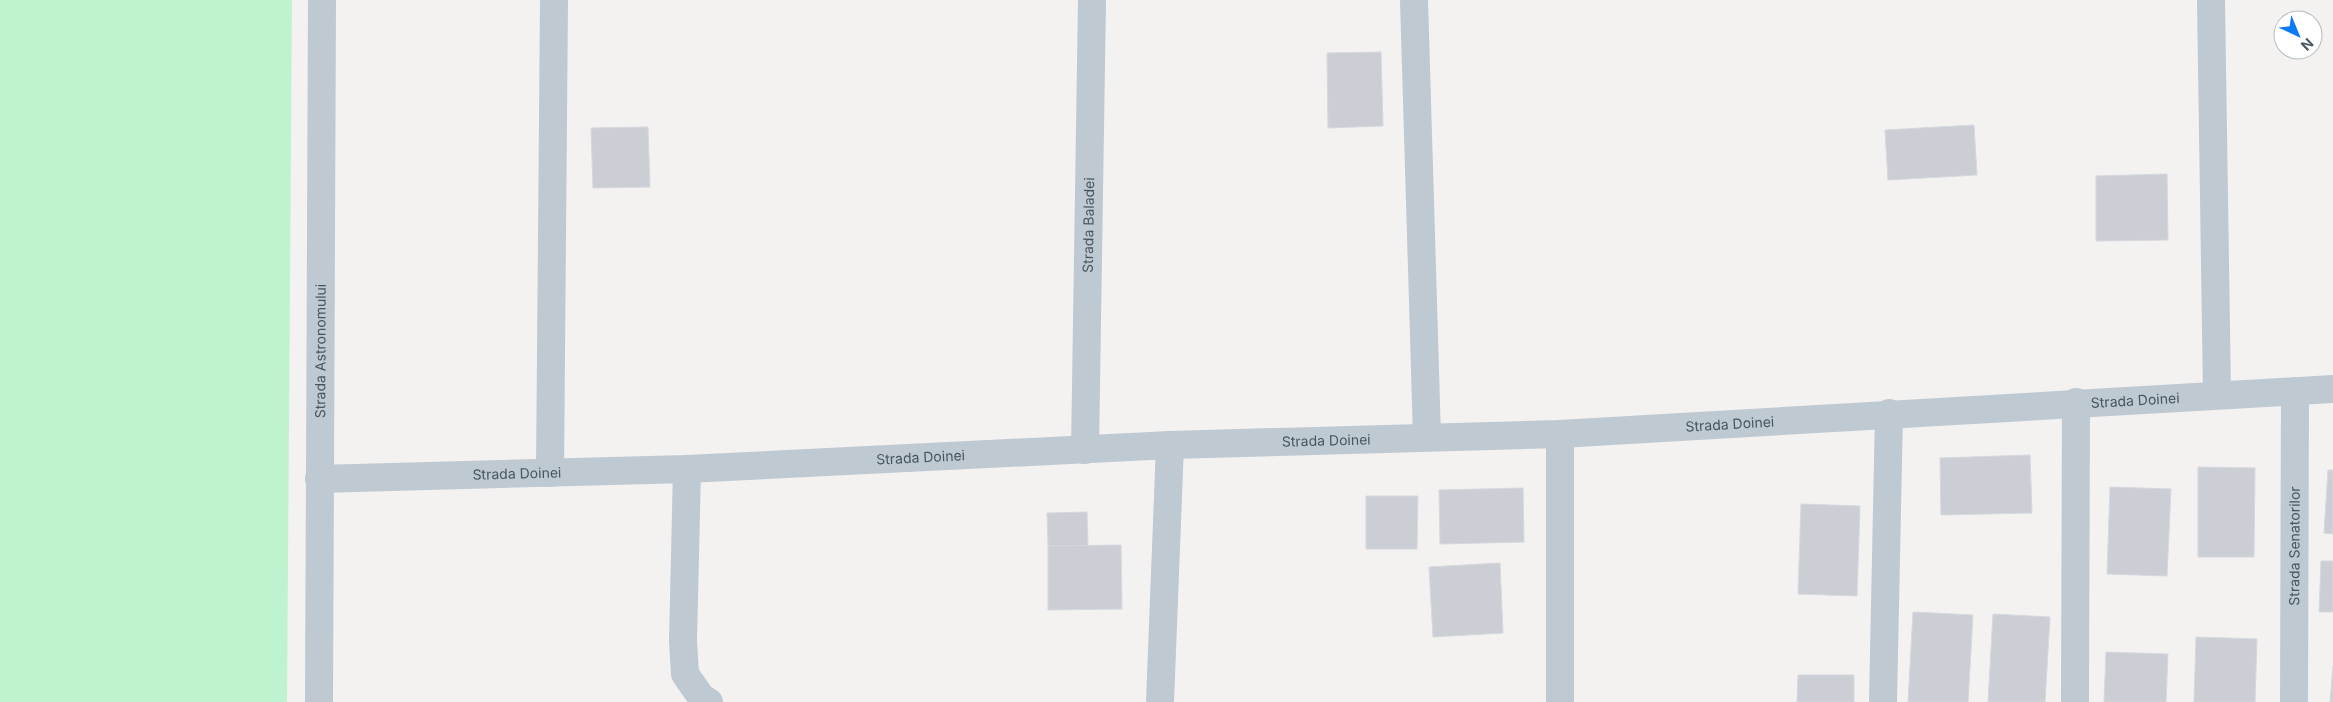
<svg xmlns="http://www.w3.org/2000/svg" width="2333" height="702" font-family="Inter,sans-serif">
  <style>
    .green { fill: #bef3d0 }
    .building { fill: #cbced4; stroke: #d5d8dd }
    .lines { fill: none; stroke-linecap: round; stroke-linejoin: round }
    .minor { stroke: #bec9d1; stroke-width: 28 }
    .labels { text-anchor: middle; stroke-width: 5; stroke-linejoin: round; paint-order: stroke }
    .street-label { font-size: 14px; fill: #475660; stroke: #fff }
  </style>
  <rect width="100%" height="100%" fill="#f4f1f1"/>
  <!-- green -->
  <path class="green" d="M0,0h292l-5,702h-287z"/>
  <!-- building -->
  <g class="building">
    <path d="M1381,52l2,74 -55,2 -1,-75z"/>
    <path d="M1974,125l3,50 -89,5 -3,-50z"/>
    <path d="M648,127l2,60 -57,1 -2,-60z"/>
    <path d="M2167,174l1,66 -72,1v-65z"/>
    <path d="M2030,455l2,58 -91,2 -1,-57z"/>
    <path d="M2198,467l57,1 -1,89h-56z"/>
    <path d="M2328,470h5v64l-9,-1z"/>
    <path d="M2110,487l61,2 -4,87 -60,-2z"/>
    <path d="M1523,488l1,54 -84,2 -1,-54z"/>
    <path d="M1366,496h52l-1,53h-51z"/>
    <path d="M1801,504l59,2 -3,90 -59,-2z"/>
    <path d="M1087,512l1,34h-40l-1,-33z"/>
    <path d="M1121,545l1,64 -74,1v-64z"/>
    <path d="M2321,561h12v51h-14z"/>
    <path d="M1500,563l3,70 -70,4 -4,-70z"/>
    <path d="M1913,612l60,3 -5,87h-60z"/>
    <path d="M1993,614l57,3 -5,85h-57z"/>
    <path d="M2196,637l61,2 -2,63h-61z"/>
    <path d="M2106,652l62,2 -2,48h-62z"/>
    <path d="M2333,666v36h-3z"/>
    <path d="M1798,675h56v27h-57z"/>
  </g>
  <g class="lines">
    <!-- minor -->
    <g class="minor">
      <path d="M1414,0l13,437"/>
      <path d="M2211,0l6,394"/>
      <path id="s1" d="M1085,450l7,-450"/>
      <path d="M687,469l-4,172 2,33 16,23 8,5"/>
      <path d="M550,473l4,-473"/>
      <path id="s2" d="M319,479l368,-10 483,-24 390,-11 773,-45"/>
      <path id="s3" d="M319,702l3,-702"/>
      <path d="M1160,702l10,-257"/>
      <path d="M1560,702v-268"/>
      <path d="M1883,702l6,-289"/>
      <path d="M2075,702l1,-300"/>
      <path id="s4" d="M2294,702l1,-311"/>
    </g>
  </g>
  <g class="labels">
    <!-- street labels -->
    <g class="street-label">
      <text dy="5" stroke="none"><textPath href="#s1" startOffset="225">Strada Baladei</textPath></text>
      <text dy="5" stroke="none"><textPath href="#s3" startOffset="351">Strada Astronomului</textPath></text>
      <text dy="5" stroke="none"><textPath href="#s2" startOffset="1818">Strada Doinei</textPath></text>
      <text dy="5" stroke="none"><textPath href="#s2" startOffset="1412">Strada Doinei</textPath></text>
      <text dy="5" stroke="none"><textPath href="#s2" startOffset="1008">Strada Doinei</textPath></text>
      <text dy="5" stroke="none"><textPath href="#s2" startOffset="602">Strada Doinei</textPath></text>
      <text dy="5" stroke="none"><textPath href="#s2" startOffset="198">Strada Doinei</textPath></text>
      <text dy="5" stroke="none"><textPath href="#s4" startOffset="156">Strada Senatorilor</textPath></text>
    </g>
  </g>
  <!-- north arrow -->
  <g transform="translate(2298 35) rotate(136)"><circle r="24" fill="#ffffff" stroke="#b5bbbf"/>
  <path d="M0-4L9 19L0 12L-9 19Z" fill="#0c7af3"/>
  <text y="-8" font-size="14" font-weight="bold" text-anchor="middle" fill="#475660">N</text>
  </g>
</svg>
